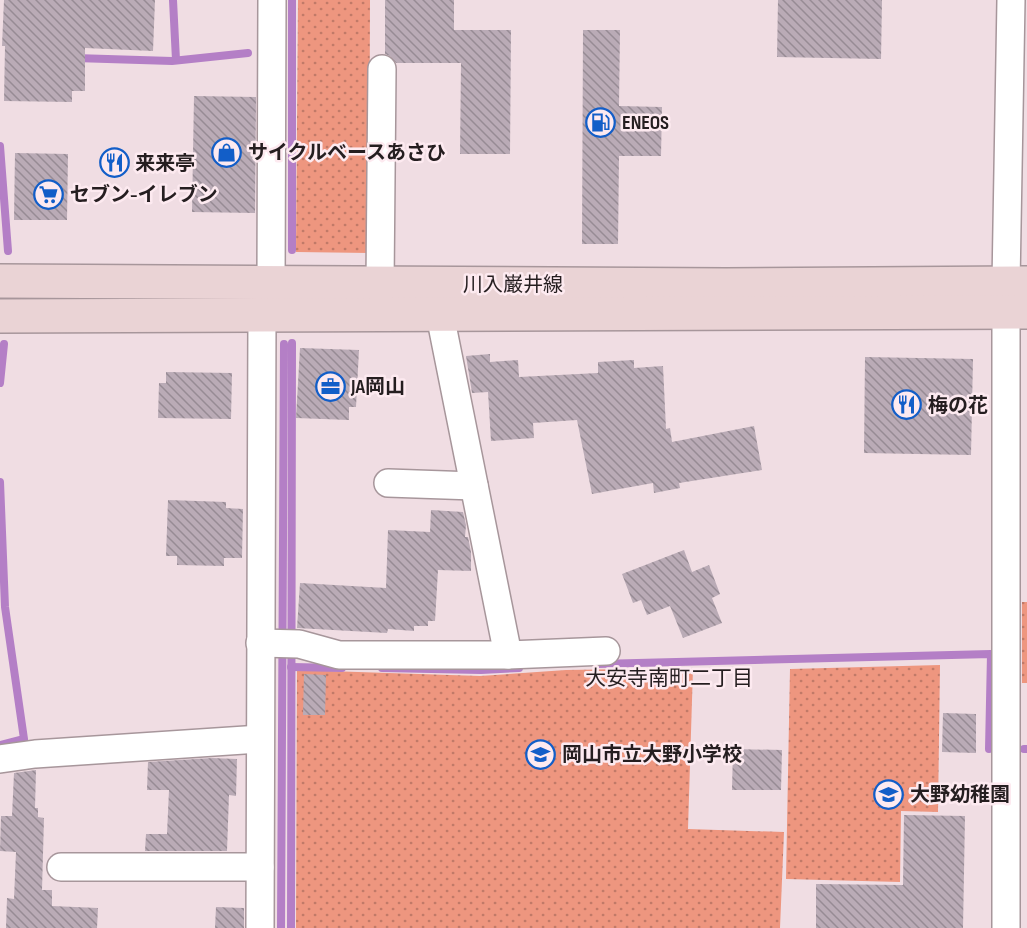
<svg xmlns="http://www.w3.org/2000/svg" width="1027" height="928" font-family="'Sofia Sans Condensed','Noto Sans JP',sans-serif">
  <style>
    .green { fill: url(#green-dots) }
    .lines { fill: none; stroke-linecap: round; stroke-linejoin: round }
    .stream { stroke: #b47fc6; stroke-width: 8 }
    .building { fill: url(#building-back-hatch) }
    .street-casing { stroke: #a7969b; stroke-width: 30 }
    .secondary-casing { stroke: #a7969b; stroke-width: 36 }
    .street { stroke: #fff; stroke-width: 27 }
    .secondary { stroke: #ead3d5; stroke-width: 33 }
    .labels { text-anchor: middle; stroke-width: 5; stroke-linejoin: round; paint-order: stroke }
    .poi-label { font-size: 20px; font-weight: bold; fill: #251e20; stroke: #fdeaf0; text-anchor: start }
    .street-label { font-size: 20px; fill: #251e20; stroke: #fdeaf0 }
    .neighbourhood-label { font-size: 21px; fill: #251e20; stroke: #fdeaf0 }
  </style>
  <defs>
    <pattern id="green-dots" width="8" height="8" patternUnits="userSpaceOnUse" patternTransform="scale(1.5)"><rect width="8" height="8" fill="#ee967f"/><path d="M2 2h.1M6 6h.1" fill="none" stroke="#c17a68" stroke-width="1.8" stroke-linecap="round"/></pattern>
    <pattern id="building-back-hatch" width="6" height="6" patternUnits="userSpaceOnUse" patternTransform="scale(1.5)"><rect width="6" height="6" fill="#baabb6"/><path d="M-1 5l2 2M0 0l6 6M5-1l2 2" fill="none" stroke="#978b94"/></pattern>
  </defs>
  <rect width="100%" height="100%" fill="#f0dde3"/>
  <!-- green -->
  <g class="green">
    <path d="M298,0h72l-1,253 -73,-1z"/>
    <rect x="1022" y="602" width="5" height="81"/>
    <path d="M940,665l-2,147 -37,-1 -1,71 -114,-3 4,-210z"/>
    <path d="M693,668l-5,161 96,3 -4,96h-484l1,-258 183,6 86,-6z"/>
  </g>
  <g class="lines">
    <!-- stream -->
    <g class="stream">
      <path d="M173,0l3,60"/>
      <path d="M75,58l97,3 76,-8"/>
      <path d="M0,146l8,105"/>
      <path d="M292,250v-250"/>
      <path d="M0,383l4,-39"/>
      <path d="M0,482l5,125 19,132 -24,6"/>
      <path d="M598,664l393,-10 -2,95"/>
      <path d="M291,667l51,1"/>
      <path d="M382,668l99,2 38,-2"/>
      <path d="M1024,749h3"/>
      <path d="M281,928l3,-584"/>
      <path d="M291,928l1,-585"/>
    </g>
  </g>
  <!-- building -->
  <g class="building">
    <path d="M4,0h151l-2,51 -68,-3v43h-13v11l-68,-1 1,-55h-3z"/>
    <path d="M385,0h69v30h57l-1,124h-50l1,-91h-65l-6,-7 -5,-2z"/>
    <path d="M778,0h104l-1,59 -104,-2z"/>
    <path d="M583,30h37l-1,76 43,1 -1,49h-42l-1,88h-36z"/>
    <path d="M194,96l62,1 -1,116 -63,-1z"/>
    <path d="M15,153l53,1 -1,66h-53z"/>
    <path d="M300,348l59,2 -3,57h-7v13l-53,-2z"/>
    <path d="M490,354v8l28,-2 1,17 79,-4v-11l36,-2v8l29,-2 3,63 4,-1 2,14 82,-16 8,44 -83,13 1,5 -26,5 -1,-10 -61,11 -15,-74 -44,3 1,15 -43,3 -3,-49 -16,1 -6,-37z"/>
    <path d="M865,357l108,2 -2,96 -107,-2z"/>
    <path d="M166,372l66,1 -1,46 -73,-1 1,-35h7z"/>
    <path d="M168,500l58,2v6l17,1 -1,49h-18v8l-47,-1v-9h-11z"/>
    <path d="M431,510l32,2 3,13 -1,12h3l3,15v19l-33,-1 -3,51h-7v5h-14v5l-26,-2 -1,4 -90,-5 3,-45 86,5 2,-58 42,2z"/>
    <path d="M684,550l8,22 17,-7 11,29 -8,4 10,25 -39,15 -13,-32 -23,9 -6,-15 -8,3 -11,-29z"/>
    <path d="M304,674l22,1 -1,40h-22z"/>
    <path d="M943,713l33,1v39l-34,-1z"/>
    <path d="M733,749l49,1 -1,40h-49z"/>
    <path d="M212,758l25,1 -1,37 -7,-1 -2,56h-82l1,-17h21l2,-44h-22l1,-28z"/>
    <path d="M36,770l-1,38h3v9l6,1 -2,72h10v16l46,2 -1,20h-91l1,-30 7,1 2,-47 -16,-1 1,-35h11l2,-43z"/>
    <path d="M904,815l61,1 -2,112h-147v-44l87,1z"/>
    <path d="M216,907l28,1v20h-29z"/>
  </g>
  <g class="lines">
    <defs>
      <g id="street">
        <path d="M271,284l1,-284"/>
        <path d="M380,284l2,-215"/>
        <path d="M440,315l68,340"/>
        <path d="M388,483l86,3"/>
        <path d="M260,643l39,1 40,11h169l98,-4"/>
        <path d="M0,759l35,-5 225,-15"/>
        <path d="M61,867h199"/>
        <path d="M260,928l2,-613"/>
        <path d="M1006,928v-645l5,-283"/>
      </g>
      <g id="secondary">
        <path d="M0,281l726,4 301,-2"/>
        <path d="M0,316l1027,-4"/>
      </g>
    </defs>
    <!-- street casing -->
    <use href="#street" class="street-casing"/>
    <!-- secondary casing -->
    <use href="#secondary" class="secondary-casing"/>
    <!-- street -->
    <use href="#street" class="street"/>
    <!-- secondary -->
    <use href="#secondary" class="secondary"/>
  </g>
  <!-- icons -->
  <defs>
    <symbol id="fuel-ring" viewBox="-11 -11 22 22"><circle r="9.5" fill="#fdeaf0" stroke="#125ec8" stroke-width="1.5"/><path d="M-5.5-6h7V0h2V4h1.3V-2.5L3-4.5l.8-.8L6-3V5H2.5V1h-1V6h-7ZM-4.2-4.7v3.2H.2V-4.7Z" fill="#125ec8"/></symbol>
    <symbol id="shop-ring" viewBox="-11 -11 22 22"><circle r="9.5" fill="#fdeaf0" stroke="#125ec8" stroke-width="1.5"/><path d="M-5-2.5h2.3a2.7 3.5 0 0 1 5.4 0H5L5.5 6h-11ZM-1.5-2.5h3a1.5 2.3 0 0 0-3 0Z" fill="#125ec8"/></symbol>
    <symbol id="restaurant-ring" viewBox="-11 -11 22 22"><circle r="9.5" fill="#fdeaf0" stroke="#125ec8" stroke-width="1.5"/><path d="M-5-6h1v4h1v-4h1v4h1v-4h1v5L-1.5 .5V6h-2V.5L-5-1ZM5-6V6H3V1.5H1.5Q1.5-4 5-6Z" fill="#125ec8"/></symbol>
    <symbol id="supermarket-ring" viewBox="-11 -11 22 22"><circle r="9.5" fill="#fdeaf0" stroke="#125ec8" stroke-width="1.5"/><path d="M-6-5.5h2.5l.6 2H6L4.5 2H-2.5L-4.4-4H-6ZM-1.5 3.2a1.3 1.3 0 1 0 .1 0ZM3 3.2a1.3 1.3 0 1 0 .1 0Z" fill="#125ec8"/></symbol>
    <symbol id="office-ring" viewBox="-11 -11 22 22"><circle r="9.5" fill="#fdeaf0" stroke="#125ec8" stroke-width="1.5"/><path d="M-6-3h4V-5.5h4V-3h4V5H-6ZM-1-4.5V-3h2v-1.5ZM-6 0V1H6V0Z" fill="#125ec8"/></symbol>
    <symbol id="school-ring" viewBox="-11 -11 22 22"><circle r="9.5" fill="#fdeaf0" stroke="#125ec8" stroke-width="1.5"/><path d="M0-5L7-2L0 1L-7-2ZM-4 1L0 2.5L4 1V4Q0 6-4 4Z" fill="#125ec8"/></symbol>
  </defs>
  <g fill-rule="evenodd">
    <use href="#fuel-ring" x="584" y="106" width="33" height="33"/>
    <use href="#shop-ring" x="210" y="136" width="33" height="33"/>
    <use href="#restaurant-ring" x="98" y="146" width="33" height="33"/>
    <use href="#supermarket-ring" x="32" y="178" width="33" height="33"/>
    <use href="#office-ring" x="314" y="370" width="33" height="33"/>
    <use href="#restaurant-ring" x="890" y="388" width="33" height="33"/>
    <use href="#school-ring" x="524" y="738" width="33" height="33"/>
    <use href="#school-ring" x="872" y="778" width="33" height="33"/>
  </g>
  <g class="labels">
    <!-- poi labels -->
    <g class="poi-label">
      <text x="622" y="129">ENEOS</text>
      <text x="248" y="159">サイクルベースあさひ</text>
      <text x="135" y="170">来来亭</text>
      <text x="70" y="201">セブン-イレブン</text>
      <text x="351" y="393">JA岡山</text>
      <text x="928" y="412">梅の花</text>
      <text x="562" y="761">岡山市立大野小学校</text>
      <text x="910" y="801">大野幼稚園</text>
    </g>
    <!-- street labels -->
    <g class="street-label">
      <text x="513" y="291">川入巌井線</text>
    </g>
    <!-- neighbourhood labels -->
    <g class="neighbourhood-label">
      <text x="669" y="685">大安寺南町二丁目</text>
    </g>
  </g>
</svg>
